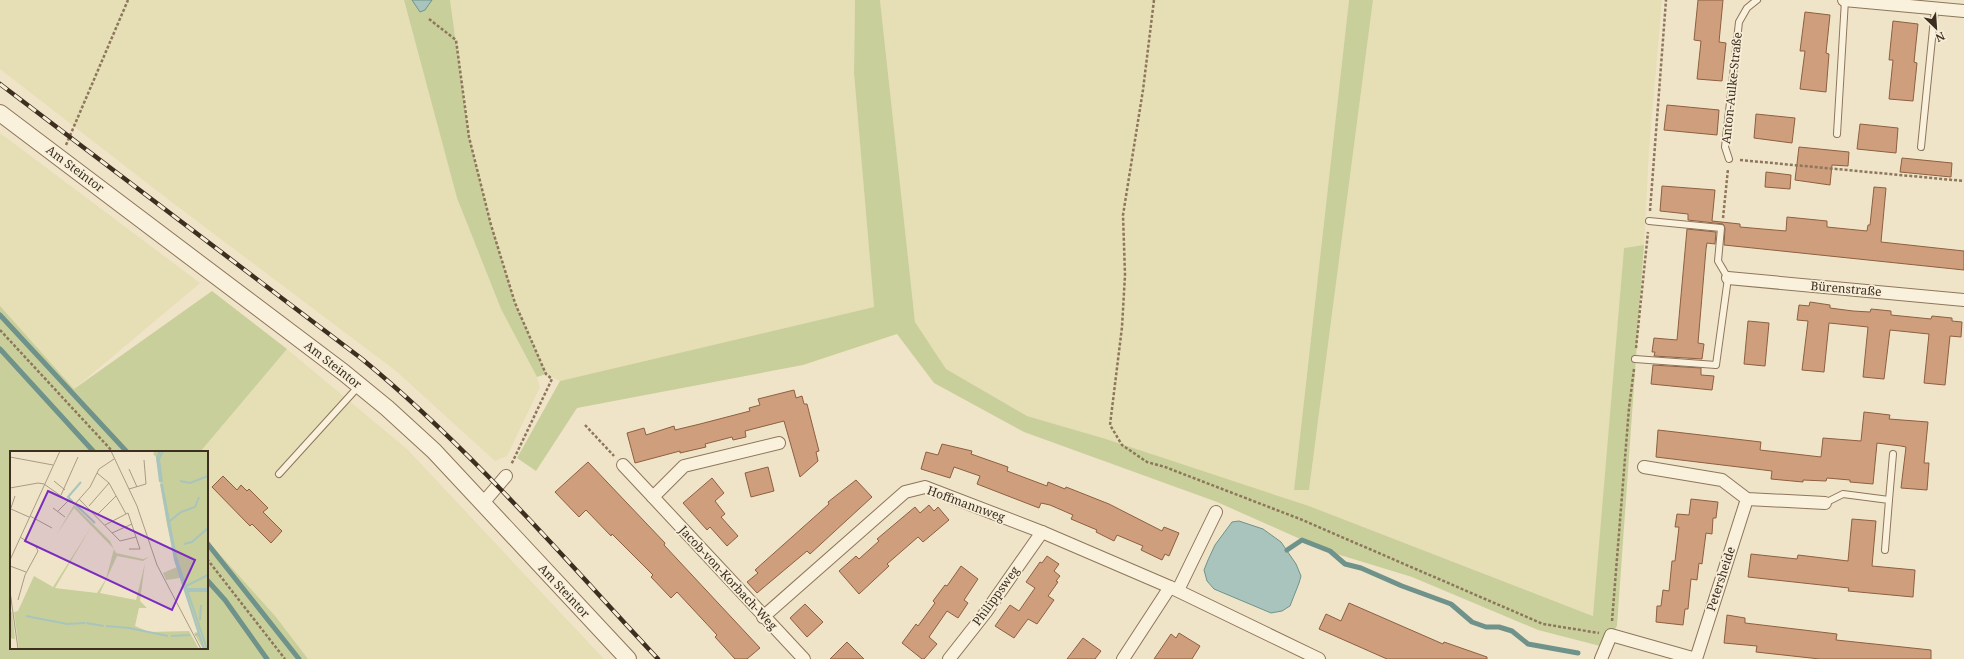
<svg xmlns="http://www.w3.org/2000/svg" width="1964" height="659" font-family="'Noto Serif',serif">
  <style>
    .farmland { fill: #e6deb5 }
    .green { fill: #c9cf9b }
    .water { fill: #a9c4bc; stroke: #6f938a }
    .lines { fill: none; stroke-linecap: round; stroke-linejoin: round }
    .stream { stroke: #6f938a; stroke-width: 5 }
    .building { fill: #cf9f7d; stroke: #8d5f41 }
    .service-casing { stroke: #8d765c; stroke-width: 8 }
    .minor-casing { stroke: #8d765c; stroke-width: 14 }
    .tertiary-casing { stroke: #8d765c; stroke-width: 18 }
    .path { stroke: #8d765c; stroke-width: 2.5; stroke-dasharray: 3 2; stroke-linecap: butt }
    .service { stroke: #faf1dc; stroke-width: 6 }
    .minor { stroke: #faf1dc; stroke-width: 12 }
    .tertiary { stroke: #faf1dc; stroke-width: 16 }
    .rail-casing { stroke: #3d2e20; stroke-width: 4.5 }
    .rail { stroke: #f7eed8; stroke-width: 3; stroke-dasharray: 9; stroke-linecap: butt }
    .labels { text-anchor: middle; stroke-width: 3.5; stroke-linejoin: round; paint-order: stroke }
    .street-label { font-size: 12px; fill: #3d2e20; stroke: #f7eed8 }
    .inset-river { fill: none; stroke: #a9c4bc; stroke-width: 2 }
    .inset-road { fill: none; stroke: #a89b85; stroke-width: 1 }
    .view { fill: #7b2cbf; fill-opacity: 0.15; stroke: #7b2cbf; stroke-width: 2 }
    .inset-edge { fill: none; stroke: #3d2e20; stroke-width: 2 }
  </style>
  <rect width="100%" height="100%" fill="#f0e4c8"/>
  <!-- farmland -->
  <g class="farmland">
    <path d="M0,0h404l53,198 44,111 36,68 3,10 -33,69 -12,5 -99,-90 -231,-174 -165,-128z"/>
    <path d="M450,0h405l-1,73 20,234 -314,74 -14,-7 -31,-71 -24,-78 -22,-88z"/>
    <path d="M880,0h469l-55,489 15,1 64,-490h289l-13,150 -5,95 -20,3 -30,368 -285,-110 -203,-67 -79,-23 -81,-47 -31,-47z"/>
    <path d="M0,133l200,150 -126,106 -74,-79z"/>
    <path d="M287,349l120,100 197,210h-296l-32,-42 -69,-77v-88h-7z"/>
  </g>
  <!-- green -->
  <g class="green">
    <path d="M404,0h46l19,137 22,88 24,78 31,71 -9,3 -36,-68 -44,-111z"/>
    <path d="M855,0h25l35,322 31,47 81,47 79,23 203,67 284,110 31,-368 20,-3 -27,381 -13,21 -66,-17 -126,-53 -85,-26 -110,-49 -193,-70 -90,-49 -37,-49 -94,31 -226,43 -41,63 -19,-13 43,-77 314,-74 -20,-234z"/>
    <path d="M1349,0h24l-64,490h-15z"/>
    <path d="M212,291l75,58 -87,103h-189v196h196v-108l69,77 32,42h-308v-353l74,83z"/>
  </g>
  <!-- water -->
  <g class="water">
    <path d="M412,0h20l-7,10 -5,2z"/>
    <path d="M1239,521l24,8 18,13 15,22 5,12 -2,7 -9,23 -8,5 -11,2 -57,-24 -7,-8 -3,-11 4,-10 7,-15 17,-23z"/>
  </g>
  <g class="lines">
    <!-- stream -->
    <g class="stream">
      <path d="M0,315l127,137"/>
      <path d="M0,349l94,103"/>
      <path d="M207,543l92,116"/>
      <path d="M1287,550l15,-10 28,11 15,13 16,4 41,18 49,18 21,18 14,5h13l13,4 16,13 50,9"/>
      <path d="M207,580l18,20 42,59"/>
    </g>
  </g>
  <!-- building -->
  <g class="building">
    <path d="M1698,0h25l-4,42 7,1 -4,38 -25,-2 4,-38 -7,-1z"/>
    <path d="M1805,12l25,3 -4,38 3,1 -3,38 -26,-3 5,-38h-5z"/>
    <path d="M1893,21l25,3 -4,38 3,1 -4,38 -24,-2 4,-39h-4z"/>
    <path d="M1667,105l52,5 -2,25 -53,-5z"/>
    <path d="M1756,114l39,4 -3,25 -38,-5z"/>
    <path d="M1860,124l38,4 -2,25 -39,-4z"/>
    <path d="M1799,147l50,5 -1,14 -16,-1 -2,20 -35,-5z"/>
    <path d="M1902,158l50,5 -1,14 -51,-5z"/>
    <path d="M1766,172l25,3 -1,14 -25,-2z"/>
    <path d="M1662,186l53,4 -3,31 28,3v3l46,4 1,-14 40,4v6l40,4 1,-6h2l4,-38 12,1 -5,54 83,9v19l-240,-25 1,-17 -2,-4 -35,-4v-6l-28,-3z"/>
    <path d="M1687,229l29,3 -1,12 -8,-1 -1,6 -8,94 6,1 -2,15 -48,-3 1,-4h-3l2,-14 23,2z"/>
    <path d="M1810,302l20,3v3l23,3 17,1 1,-3 20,2v4l40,4 1,-3 20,2v3l10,1 -1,15 -11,-1 -5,49 -21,-2 5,-49 -10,-1 -29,-3 -6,49 -21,-2 5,-50 -39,-4 -5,49 -22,-2 6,-49 -11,-1 2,-15 10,1z"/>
    <path d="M1748,321l21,2 -4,43 -21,-2z"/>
    <path d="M1653,365l48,3v7l13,1 -2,14 -61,-6z"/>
    <path d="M794,390l2,8 6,-2 2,8h3l12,47 -3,1 2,9 -18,16 -16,-56 -39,10 1,6 -13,3 -1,-3 -27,7 1,3 -26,6v-2l-45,12 -8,-30 17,-5 2,7 28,-9 1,4 25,-6 50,-13 -1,-3 11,-3 -2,-6z"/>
    <path d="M1864,412l26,3 -1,4 39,3 -4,41h5l-2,27 -26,-2 5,-41 -5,-1 -24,-3 -4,41 -23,-2v-2l-23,-2 -1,3 -23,-1v2l-32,-3 1,-8 -116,-14 2,-27 103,12 -1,8 61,7 2,-19 38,3z"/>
    <path d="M942,444l30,7 -1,3 37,13 -1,4 40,15 1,-4 17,7 1,-2 43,17 53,27 2,-4 15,6 -10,23 -4,-2 -3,6 -21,-10 2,-4 -26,-11 -3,6 -18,-9 1,-2 -26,-11 2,-4 -23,-10 -9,-2 -2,5 -62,-24 3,-8 -26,-9 -4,11 -29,-9 5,-17 12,3z"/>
    <path d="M588,462l77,81 -1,2 96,103 -13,11h-12l-20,-22 2,-2 -40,-43 -6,6 -20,-21 2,-2 -41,-41 -1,2 -25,-26 -7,7 -24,-25z"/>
    <path d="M768,467l6,24 -23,6 -6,-24z"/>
    <path d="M223,476l14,14 4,-5 6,6 2,-2 19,19 -5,4 19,19 -11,12 -19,-19 -2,2 -38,-39z"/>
    <path d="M712,478l12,15 -9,8 10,13 -4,3 17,19 -11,10 -17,-19 -3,3 -24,-27z"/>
    <path d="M856,480l16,17 -62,57 -3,-3 -50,42 -10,-11 11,-9 -3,-3 74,-66 -1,-2z"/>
    <path d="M1691,499l27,3 -2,16h-3l-1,16 -6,-1 -4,31 -3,-1 -2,17 -6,-1 -3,30h-3l-2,16 -27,-3 1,-16h4l2,-16 6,1 3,-30h3l4,-34h-4l2,-13 12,1z"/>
    <path d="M929,505l5,6 4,-4 11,13 -26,22 -5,-5 -31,27 2,2 -30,28 -20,-23 17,-15 3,3 20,-18 -2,-2 38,-32 5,6z"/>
    <path d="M1852,519l24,2 -4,45 43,4 -2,27 -65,-6 1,-3 -101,-11 3,-23 46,5 1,-4 50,6z"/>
    <path d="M1047,556l12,8 -5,7 6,5 -4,5 2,1 -10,14 6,4 -17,24 -9,-5 -14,19 -19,-12 15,-21 9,6 16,-23 -9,-6 14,-20 2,1z"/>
    <path d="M961,566l17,13 -14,21 4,3 -10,15 -11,-7 -18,26 8,7 -13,15h-2l-20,-16 14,-19 2,2 17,-23 -2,-2 12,-16 2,1z"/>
    <path d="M1349,603l94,41 1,-2 43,15v2h-100l-68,-30 7,-15 15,7z"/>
    <path d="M805,604l18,18 -16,15 -17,-19z"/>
    <path d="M1727,615l18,3v5l92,11 -1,6 95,10v9h-111l-64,-7 1,-6 -33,-3z"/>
    <path d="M1179,633l21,13 -8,13h-38l17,-25 5,4z"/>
    <path d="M1083,638l18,13 -6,8h-28z"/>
    <path d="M847,642l17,17h-34z"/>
  </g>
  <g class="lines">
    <defs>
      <g id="service">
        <path d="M1837,134l8,-134"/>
        <path d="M1921,147l14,-138"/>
        <path d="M1729,159l-4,-12 14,-125 8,-14 10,-8"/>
        <path d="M1635,359l81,6 12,-87 -10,-17 3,-33 -72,-7"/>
        <path d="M279,474l79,-87"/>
        <path d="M1889,500l4,-46"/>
        <path d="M1825,503l18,-9 46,6 -4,50"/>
      </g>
      <g id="minor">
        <path d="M1844,0l120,11"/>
        <path d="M1728,278l236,22"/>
        <path d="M779,443l-95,23 -31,31 151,162"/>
        <path d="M623,465l30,32"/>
        <path d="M1644,467l78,13 25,19 78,4"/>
        <path d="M483,503l23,-27"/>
        <path d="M1178,590l38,-78"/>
        <path d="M763,617l142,-125 20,-5 117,45 128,55 149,72"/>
        <path d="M949,659l37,-47 56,-80"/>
        <path d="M1123,659l47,-72"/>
        <path d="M1601,659l10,-24 85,24"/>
        <path d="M1696,659l51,-160"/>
      </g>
      <path id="tertiary" d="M0,113l343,259 44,36 47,43 194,208"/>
    </defs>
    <!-- service casing -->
    <use href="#service" class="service-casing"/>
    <!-- minor casing -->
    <use href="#minor" class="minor-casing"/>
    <!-- tertiary casing -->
    <use href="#tertiary" class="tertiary-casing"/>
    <!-- path -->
    <g class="path">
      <path d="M1154,0l-11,90 -20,125 2,60 -3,52 -12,98 12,20 25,17 18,5 135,52 243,105 56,9"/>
      <path d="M429,19l27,21 13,97 22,88 24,78 31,71 6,5 -41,86"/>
      <path d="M66,145l62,-145"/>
      <path d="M1740,160l224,21"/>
      <path d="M1650,211l16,-211"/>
      <path d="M1723,218l5,-49"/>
      <path d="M0,330l113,122"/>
      <path d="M1636,348l12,-116"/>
      <path d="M585,425l29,31"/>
      <path d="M207,559l78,100"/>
      <path d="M1612,621l17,-213 5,-39"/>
    </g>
    <!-- service -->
    <use href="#service" class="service"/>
    <!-- minor -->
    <use href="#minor" class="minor"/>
    <!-- tertiary -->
    <use href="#tertiary" class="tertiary"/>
    <defs>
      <path id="rail" d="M0,84l362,275c108,89 200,197 296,300"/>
    </defs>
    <!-- rail casing -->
    <use href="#rail" class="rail-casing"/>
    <!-- rail -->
    <use href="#rail" class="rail"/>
  </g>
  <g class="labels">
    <!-- street labels -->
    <g class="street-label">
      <text transform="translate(1732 88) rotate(-84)" y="4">Anton-Aulke-Straße</text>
      <text transform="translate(75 169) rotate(37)" y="4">Am Steintor</text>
      <text transform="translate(1846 289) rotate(5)" y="4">Bürenstraße</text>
      <text transform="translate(333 365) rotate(38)" y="4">Am Steintor</text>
      <text transform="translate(966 504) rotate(20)" y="4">Hoffmannweg</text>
      <text transform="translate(728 578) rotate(47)" y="4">Jacob-von-Korbach-Weg</text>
      <text transform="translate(1721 579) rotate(-72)" y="4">Petersheide</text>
      <text transform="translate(564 591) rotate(47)" y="4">Am Steintor</text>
      <text transform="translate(996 596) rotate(-54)" y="4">Philippsweg</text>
    </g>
  </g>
  <!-- overview -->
  <g transform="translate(10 451)">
    <rect width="198" height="198" fill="#f0e4c8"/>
    <path d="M145,0h53v198h-5l-9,-16 4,-1 -18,-54 -14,2 -3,-7 14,-6 -10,-42 -11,-68 -3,-3zM64,54l36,36 6,12 27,6 6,-2 -6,4 -26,-5 -17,37 36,7 9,-37 -5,38 7,7h-8l-4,18 14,6 40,-1 10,18h-180l-5,-37 4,-1 16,-35 19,11 38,-60 -36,61 42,5 9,-14 8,-30 -40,-41 -17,26zM1,161h1l3,27 -5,-1z" fill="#c9cf9b"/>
    <path class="inset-river" d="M170,30l10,2 18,-7M150,31l-3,-24 3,-7M152,31l-3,-23 4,-8M151,33l14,76 24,74M152,33l14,73 31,92M63,51l-5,-5 13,-15M66,54l19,18M160,70l11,-9 14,-5 4,-10M174,93l8,-2 16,-14M176,135l22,-11M176,138h22M177,140h21M16,165l41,8 18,-1M190,169l1,-15M76,172l18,3M96,175l23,2 39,8M185,184l4,-1 5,15M161,185l19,-1"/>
    <path class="inset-road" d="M101,0l26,55 20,59 44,84M0,6l43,8M119,18l8,18M87,22l12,10 17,31 2,-1 12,36h-11M44,30l11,9M0,37l28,-5 6,1 24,17 -10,10M119,38l17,-5 -2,-24M51,44l17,-38M69,48l41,42 16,-4M58,50l7,3 15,-17 9,-18 15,-10M79,55l20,-23M1,57l4,-12M43,57l12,9M1,58l18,8M87,64l19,-19M20,65l22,12M95,74l21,-11M102,82l20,-9M0,109l50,-109M0,115l16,6M0,140l8,58M8,149l7,-25 13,-24 -2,-4 -16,-10"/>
    <path class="view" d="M38,40l147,69 -23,50 -147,-69z"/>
    <rect width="198" height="198" class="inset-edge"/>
  </g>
  <!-- north arrow -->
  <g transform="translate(1936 28) rotate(155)" stroke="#f7eed8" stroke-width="3" paint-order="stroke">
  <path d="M0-3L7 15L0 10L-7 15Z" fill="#3d2e20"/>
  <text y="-6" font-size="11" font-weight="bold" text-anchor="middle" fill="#3d2e20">N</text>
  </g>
</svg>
